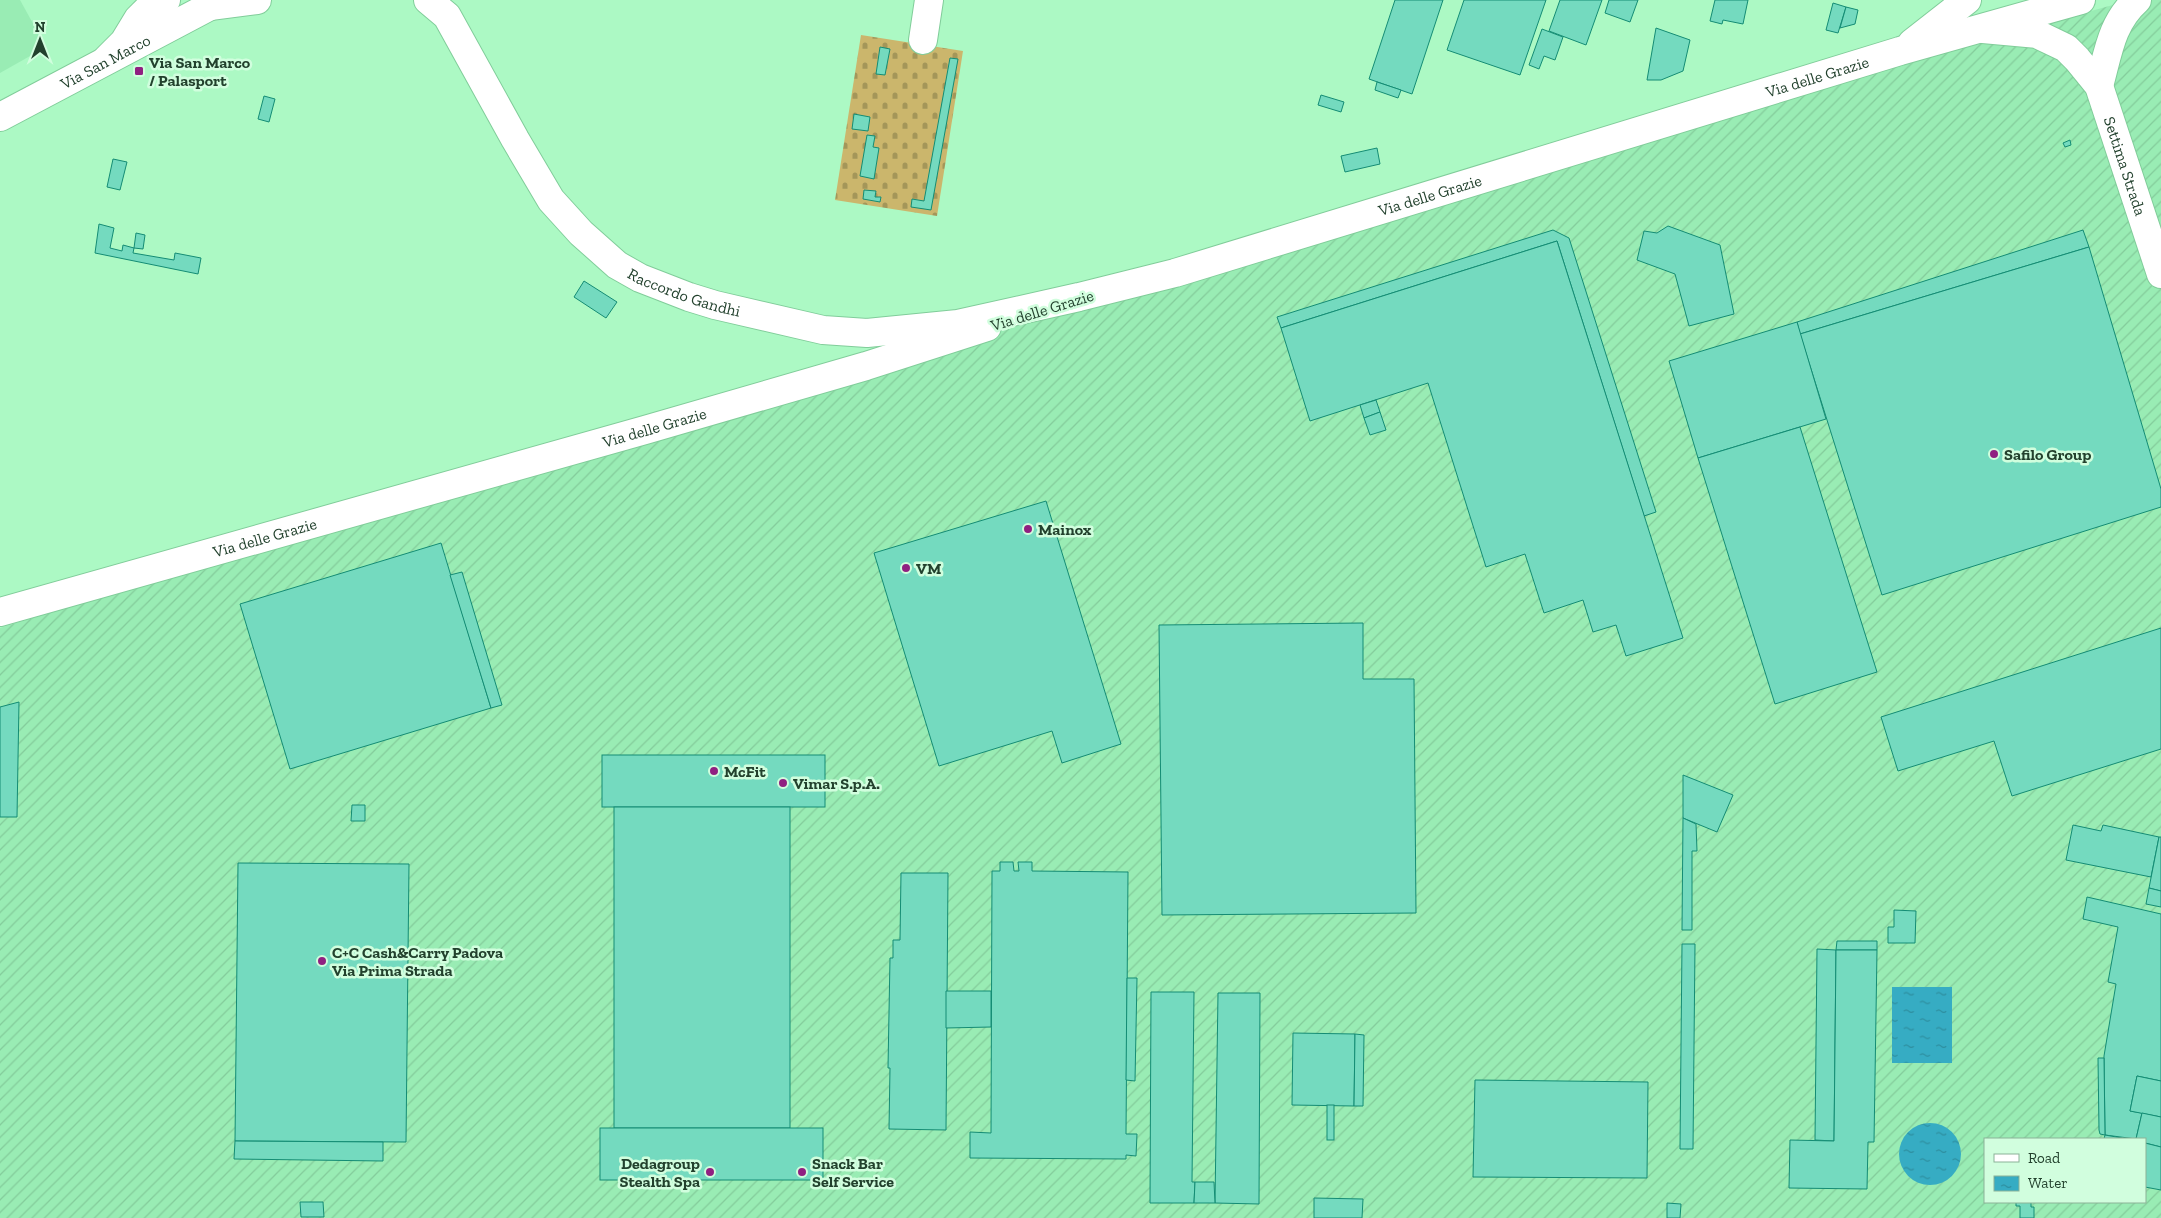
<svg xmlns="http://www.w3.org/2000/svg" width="2161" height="1218" font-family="'Zilla Slab',serif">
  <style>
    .built { fill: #99ecb4 }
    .industrial { fill: url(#industrial-furrows); fill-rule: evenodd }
    .cemetery { fill: url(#cemetery-stones) }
    .water { fill: url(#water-ripples) }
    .building { fill: #74dabf; stroke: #148c74 }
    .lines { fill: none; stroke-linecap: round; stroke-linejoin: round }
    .minor-casing { stroke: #81cd9a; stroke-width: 30 }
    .major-casing { stroke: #81cd9a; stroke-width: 30 }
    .minor { stroke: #fff; stroke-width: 28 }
    .major { stroke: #fff; stroke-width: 28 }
    .poi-dot { fill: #902081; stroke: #d1fede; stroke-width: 2 }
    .labels { text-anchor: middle; stroke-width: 5; stroke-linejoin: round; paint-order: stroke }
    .street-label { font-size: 16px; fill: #22412d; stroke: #d1fede }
    .poi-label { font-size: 16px; font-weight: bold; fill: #22412d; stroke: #d1fede; text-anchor: start }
  </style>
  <defs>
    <pattern id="industrial-furrows" width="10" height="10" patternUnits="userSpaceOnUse" patternTransform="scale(1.25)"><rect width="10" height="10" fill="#99ecb4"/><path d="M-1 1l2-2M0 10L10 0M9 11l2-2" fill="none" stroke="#84cc9b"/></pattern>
    <pattern id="cemetery-stones" width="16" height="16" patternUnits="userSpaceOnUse" patternTransform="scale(1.25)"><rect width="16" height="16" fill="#cbb66c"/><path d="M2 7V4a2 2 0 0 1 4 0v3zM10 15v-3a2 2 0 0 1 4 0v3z" fill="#a49659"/></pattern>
    <pattern id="water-ripples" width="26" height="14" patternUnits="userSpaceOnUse" patternTransform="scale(1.25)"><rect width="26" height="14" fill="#36acc3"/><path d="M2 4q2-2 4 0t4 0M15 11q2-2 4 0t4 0" fill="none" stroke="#2d8e9f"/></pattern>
  </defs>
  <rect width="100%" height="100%" fill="#acf9c4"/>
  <!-- built -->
  <path class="built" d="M0,0h20l26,47 -46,26z"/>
  <!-- industrial -->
  <path class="industrial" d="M2131,0h30v1218h-2161v-590l982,-300 968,-278zM1985,1139h160v63h-160z"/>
  <!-- cemetery -->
  <path class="cemetery" d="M861,35l102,16 -26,165 -102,-16z"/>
  <!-- water -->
  <g class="water">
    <rect x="1892" y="987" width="60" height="76"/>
    <circle cx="1930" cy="1154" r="31"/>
  </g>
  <!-- building -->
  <g class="building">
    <path d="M1395,0h48l-31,94 -43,-15z"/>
    <path d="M1464,0h82l-26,75 -73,-25z"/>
    <path d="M1560,0h42l-16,45 -37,-14z"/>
    <path d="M1609,0h29l-8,22 -25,-9z"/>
    <path d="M1715,0h33l-5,24 -20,-4 -1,4 -12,-3z"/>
    <path d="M1833,3l13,4 -8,26 -12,-3z"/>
    <path d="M1846,7l12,3 -3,14 -15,4z"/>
    <path d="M1656,28l34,12 -7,31 -22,9h-14z"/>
    <path d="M1542,29l21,8 -8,23 -11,-4 -5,13 -10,-4z"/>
    <path d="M880,47l10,2 -5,26 -9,-1z"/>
    <path d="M950,58l8,1 -27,151 -20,-3 1,-8 12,2z"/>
    <path d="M1377,82l24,8 -3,8 -23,-8z"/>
    <path d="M1321,95l23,7 -3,10 -23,-7z"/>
    <path d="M264,96l11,3 -6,23 -11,-3z"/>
    <path d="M854,114l16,3 -2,14 -16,-2z"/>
    <path d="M867,135l8,1 -2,11 6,1 -5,31 -14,-3z"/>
    <path d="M2070,140l1,5 -6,2 -2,-4z"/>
    <path d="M1377,148l3,16 -35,8 -4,-16z"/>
    <path d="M113,159l14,3 -7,28 -13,-3z"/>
    <path d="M864,190l12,1 -1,6h6l-1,5 -17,-3z"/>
    <path d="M99,224l15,4 -4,20 12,3 1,-6 11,3 -1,5 41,7 1,-7 26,5 -3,16 -103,-21z"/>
    <path d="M1668,226l52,19 14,69 -45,12 -14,-52 -38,-14 7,-29 13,2z"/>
    <path d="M1553,230l16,8 87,274 -12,4 -87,-275 -276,87 -4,-11z"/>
    <path d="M2083,230l6,17 -289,87 -3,-12z"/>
    <path d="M136,233l9,2 -2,14 -9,-1z"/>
    <path d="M1557,241l126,397 -57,18 -10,-31 -23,7 -10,-32 -39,13 -19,-59 -39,13 -58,-184 -118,38 -29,-93z"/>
    <path d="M2089,247l72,242v18l-279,88 -82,-261z"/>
    <path d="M584,281l33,21 -11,16 -32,-21z"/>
    <path d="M1797,322l29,97 -128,39 -29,-97z"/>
    <path d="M1376,400l4,12 -16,6 -4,-13z"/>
    <path d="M1380,412l6,18 -16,5 -6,-17z"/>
    <path d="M1800,427l77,245 -102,32 -77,-246z"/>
    <path d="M1046,501l75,243 -59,19 -10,-32 -113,35 -65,-213z"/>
    <path d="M441,543l50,165 -201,61 -50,-165z"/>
    <path d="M462,572l40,133 -11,3 -41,-133z"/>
    <path d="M1363,623v56h51l2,234 -254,2 -3,-290z"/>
    <path d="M2161,628v121l-149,47 -18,-55 -96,30 -17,-54z"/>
    <path d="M19,702l-2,115h-17v-110z"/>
    <rect x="602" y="755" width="223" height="52"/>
    <path d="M1683,775l50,20 -16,37 -34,-14z"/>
    <path d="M352,805h13v16h-14z"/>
    <rect x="614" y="807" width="176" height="321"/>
    <path d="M1683,818l13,6 1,27h-5v79h-10z"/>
    <path d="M2073,825l28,6 2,-6 56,12 -8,40 -85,-17z"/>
    <path d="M2159,837h2v54l-12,-3z"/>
    <path d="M1000,862h13l1,9h5l-1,-9h14v9l96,1 -2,262h11l-1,22 -10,-1v4l-156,-1v-26l21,1 1,-262h8z"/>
    <path d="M238,863l171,1 -3,278 -171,-1z"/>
    <path d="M901,873h47l-2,257 -57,-1 1,-61h-2l2,-110h3v-18h7z"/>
    <path d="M2149,888l12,3v16l-15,-3z"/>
    <path d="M2087,897l74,17v167l-24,-5 -7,35 12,2 -6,26 -31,-4 -1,-79 12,-72 -8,-2 10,-55 -35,-8z"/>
    <path d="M1894,910l22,1 -1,32h-27v-16h6z"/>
    <path d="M1837,941h40v9h-41z"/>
    <path d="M1682,944h13l-2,205h-13z"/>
    <path d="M1817,949l19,1 -2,191 -19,-1z"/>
    <path d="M1836,950h41l-3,192h-6l-1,47 -78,-1 1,-48 44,1z"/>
    <path d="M1127,978h10l-2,103 -9,-1z"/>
    <path d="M946,991h45v36l-45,1z"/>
    <path d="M1151,992h43l-2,190h3l-1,21h-44z"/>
    <path d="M1218,993h42l-1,211 -44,-1z"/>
    <path d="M1293,1033l62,1 -1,72 -62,-1z"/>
    <path d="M1355,1034l9,1 -1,71h-9z"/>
    <path d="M2098,1058h6l1,77 -5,-1 -1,-4z"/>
    <path d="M2137,1076l24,5v36l-31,-6z"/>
    <path d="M1475,1080l173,2 -1,96 -174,-1z"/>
    <rect x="1327" y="1105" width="7" height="35"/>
    <path d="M2142,1113l19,4v30l-16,-4v-4h-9z"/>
    <rect x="600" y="1128" width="223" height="52"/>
    <path d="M2105,1135l17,3v1h-18z"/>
    <path d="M235,1141l148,1v19l-149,-2z"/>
    <path d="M2145,1143l16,4v43l-16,-3z"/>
    <path d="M1195,1182h19l1,21h-21z"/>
    <path d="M1314,1198l49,1 -1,19h-48z"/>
    <path d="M300,1202h23l1,15h-23z"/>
    <path d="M2016,1202h15v5h3v11h-14v-12h-4z"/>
    <path d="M1667,1203l14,1 -1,14h-13z"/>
  </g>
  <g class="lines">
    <defs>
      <g id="minor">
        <path id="s1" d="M1983,29l54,5 29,14 11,11 22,27 62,188"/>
        <path d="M923,40l6,-40"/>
        <path d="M107,59l17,-17 14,-23 10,-10 18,-9"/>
        <path d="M2099,86c9,-32 12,-63 38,-86"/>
        <path id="s2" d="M0,612l645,-182 221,-64 121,-39"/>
      </g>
      <g id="major">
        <path id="s3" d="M428,0l19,16 68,123 36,61 30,33 36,32 23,13 49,19 26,8 108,25 44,3 91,-9 121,-27 96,-24 725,-222 181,-51"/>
        <path d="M210,6l47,-6"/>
        <path d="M1912,43l55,-43"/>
        <path id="s4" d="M0,117l210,-111 6,-6"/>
      </g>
    </defs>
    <!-- minor casing -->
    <use href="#minor" class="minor-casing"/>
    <!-- major casing -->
    <use href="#major" class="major-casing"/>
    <!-- minor -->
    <use href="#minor" class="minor"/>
    <!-- major -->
    <use href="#major" class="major"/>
  </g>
  <!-- markers -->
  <g class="poi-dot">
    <rect x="134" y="66" width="10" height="10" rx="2.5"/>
    <circle cx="1994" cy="454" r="5"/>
    <circle cx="1028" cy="529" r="5"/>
    <circle cx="906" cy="568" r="5"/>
    <circle cx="714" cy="771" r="5"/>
    <circle cx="783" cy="783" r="5"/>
    <circle cx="322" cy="961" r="5"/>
    <circle cx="710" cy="1172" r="5"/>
    <circle cx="802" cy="1172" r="5"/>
  </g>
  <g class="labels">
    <!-- street labels -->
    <g class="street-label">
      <text dy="6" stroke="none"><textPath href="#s4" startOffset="119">Via San Marco</textPath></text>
      <text dy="6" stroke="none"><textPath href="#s3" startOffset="1576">Via delle Grazie</textPath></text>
      <text dy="6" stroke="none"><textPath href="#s1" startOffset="221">Settima Strada</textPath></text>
      <text dy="6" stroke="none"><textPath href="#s3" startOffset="1171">Via delle Grazie</textPath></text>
      <text dy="6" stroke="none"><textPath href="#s3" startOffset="402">Raccordo Gandhi</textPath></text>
      <text transform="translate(1042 310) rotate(-17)" y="6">Via delle Grazie</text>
      <text dy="6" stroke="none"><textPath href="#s2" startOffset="680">Via delle Grazie</textPath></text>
      <text dy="6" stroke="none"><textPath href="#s2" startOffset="275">Via delle Grazie</textPath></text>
    </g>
    <!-- poi labels -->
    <g class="poi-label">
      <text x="149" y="68">Via San Marco<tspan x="149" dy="18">/ Palasport</tspan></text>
      <text x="2004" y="460">Safilo Group</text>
      <text x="1038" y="535">Mainox</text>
      <text x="916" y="574">VM</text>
      <text x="724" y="777">McFit</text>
      <text x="793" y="789">Vimar S.p.A.</text>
      <text x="332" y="958">C+C Cash&amp;Carry Padova<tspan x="332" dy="18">Via Prima Strada</tspan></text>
      <text x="700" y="1169" text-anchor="end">Dedagroup<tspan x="700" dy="18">Stealth Spa</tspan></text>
      <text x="812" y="1169">Snack Bar<tspan x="812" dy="18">Self Service</tspan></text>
    </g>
  </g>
  <!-- legend -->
  <rect x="1984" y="1138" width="162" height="65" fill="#d1fede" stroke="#8bb297"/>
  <rect x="1994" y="1154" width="25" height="8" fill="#ffffff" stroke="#8bb297"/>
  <text x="2028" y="1163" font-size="15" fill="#22412d">Road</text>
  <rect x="1994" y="1176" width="25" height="15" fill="url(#water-ripples)" stroke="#8bb297"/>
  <text x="2028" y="1188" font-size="15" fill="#22412d">Water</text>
  <!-- north arrow -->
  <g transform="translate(40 40)" stroke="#d1fede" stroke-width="4" paint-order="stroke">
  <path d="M0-4L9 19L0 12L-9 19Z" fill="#22412d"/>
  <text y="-8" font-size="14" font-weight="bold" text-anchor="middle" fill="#22412d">N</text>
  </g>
</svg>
